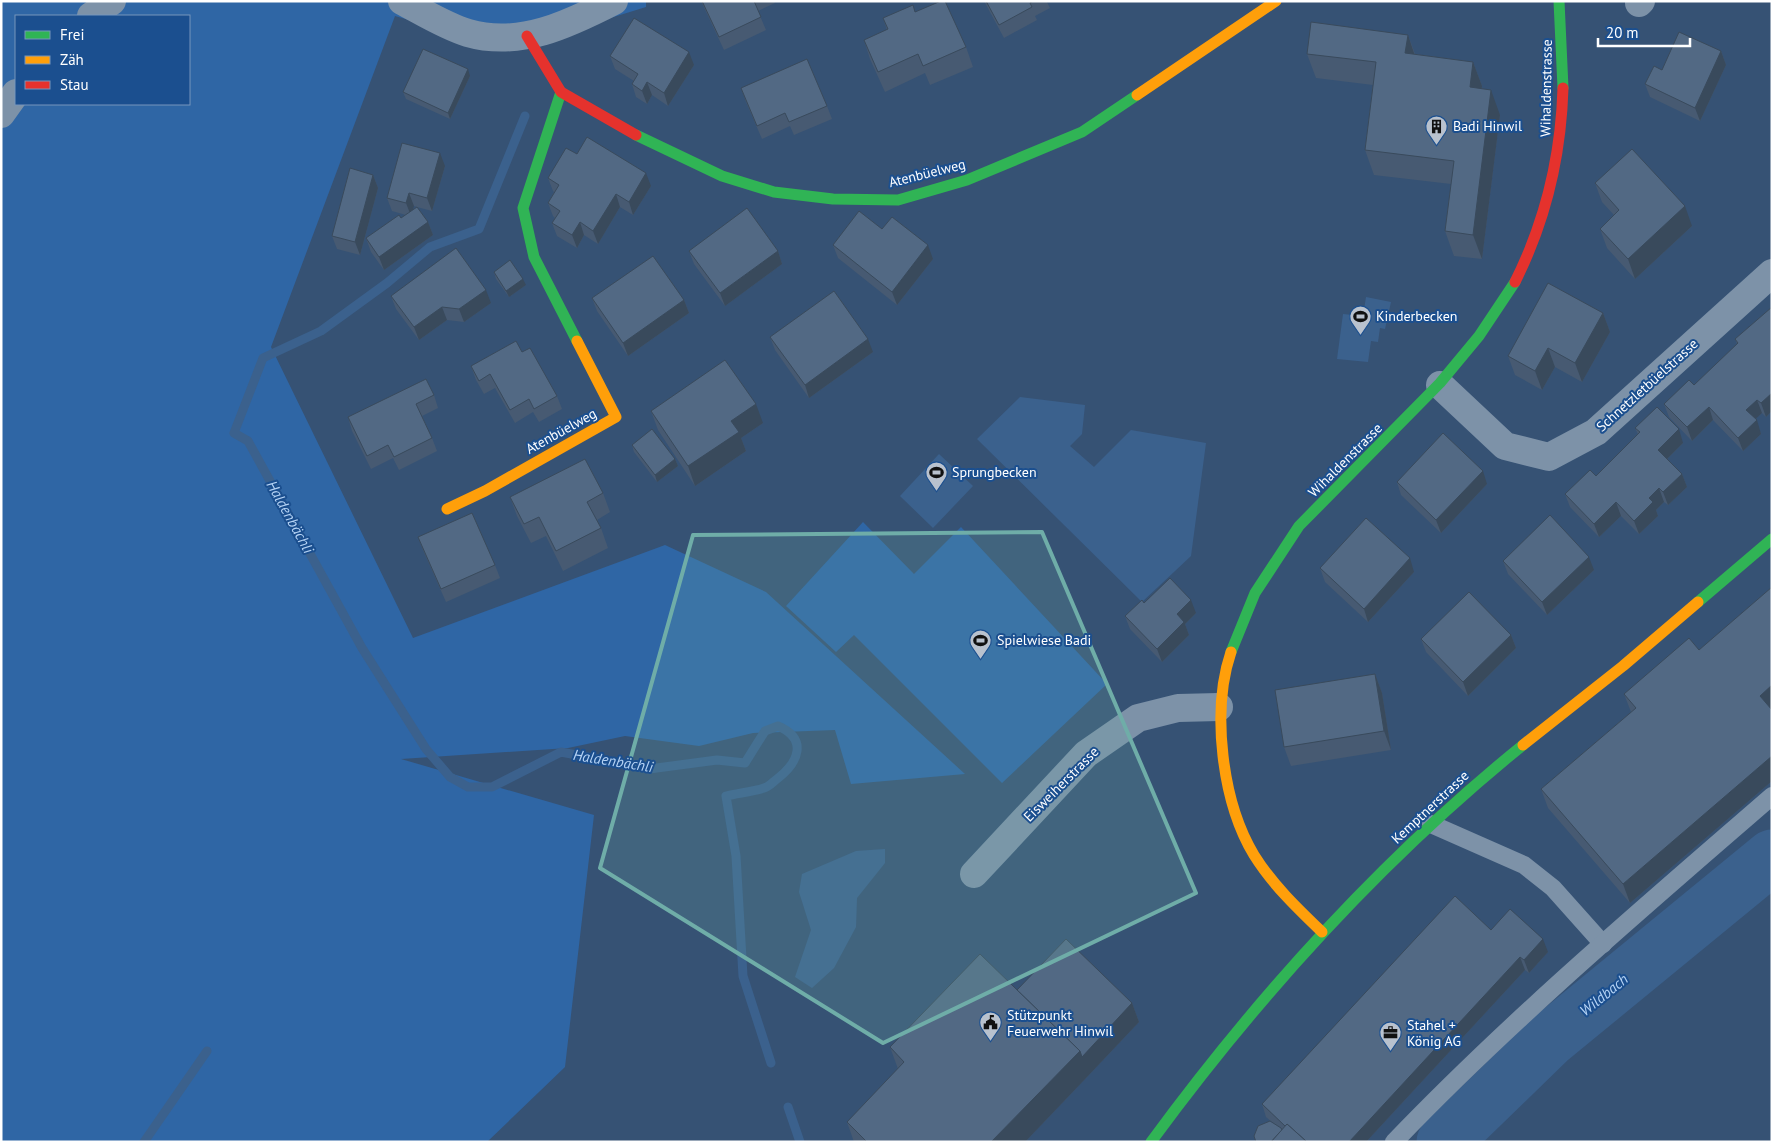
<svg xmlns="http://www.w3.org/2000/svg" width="1773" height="1143" font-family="'PT Sans',sans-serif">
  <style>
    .green { fill: #2f66a5; fill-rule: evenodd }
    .water { fill: #3b618d }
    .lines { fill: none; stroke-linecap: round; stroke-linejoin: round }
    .stream { stroke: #3b618d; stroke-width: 9 }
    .river { stroke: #3b618d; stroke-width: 55 }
    .lane { stroke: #7d92a8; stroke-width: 18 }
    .street { stroke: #7d92a8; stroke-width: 28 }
    .fast { stroke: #30b455; stroke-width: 11 }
    .slow { stroke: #ff9f0a; stroke-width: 11 }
    .jam { stroke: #e5322d; stroke-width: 11 }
    .wall { fill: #475a72; fill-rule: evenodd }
    .shaded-wall { fill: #394a5c }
    .building { fill: #526984; stroke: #394a5c }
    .marked { fill: #6fada8; fill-opacity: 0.2; stroke: #6fada8; stroke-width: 4; stroke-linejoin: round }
    .labels { text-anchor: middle; stroke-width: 4; stroke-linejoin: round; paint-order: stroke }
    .street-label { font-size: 14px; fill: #fff; stroke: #1b4f8f }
    .poi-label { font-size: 14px; fill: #fff; stroke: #1b4f8f; text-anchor: start }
    .water-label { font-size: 15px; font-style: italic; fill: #b5d3f5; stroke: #1b4f8f }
  </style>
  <rect width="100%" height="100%" fill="#365274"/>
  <!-- green -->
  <g class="green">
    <path d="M1,1h645v6l-136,42 -115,-33 -124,331 142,291 252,-93 101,47 199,182 -114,10 -16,-54 -82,3 -54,13 -74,-10 -57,12 -167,11 193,56 -29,252 -78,75h-486zM16,16h173v88h-173z"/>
    <path d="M863,522l51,52 47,-47 146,157 -105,99 -148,-148 -18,17 -50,-46z"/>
  </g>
  <!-- water -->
  <g class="water">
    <path d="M1366,297l25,5 -6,27 -5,-1 -2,14 -7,-1 -3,21 -31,-3 6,-45 20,2z"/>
    <path d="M1020,397l65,8 -3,29 -12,12 24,21 37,-37 75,13 -15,113 -49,46 -165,-163z"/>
    <path d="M939,454l34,32 -40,42 -33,-32z"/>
    <path d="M885,849v14l-28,35 -1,29 -22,41 -22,20 -17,-11 16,-47 -12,-38 3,-18 54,-23z"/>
  </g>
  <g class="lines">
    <!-- stream -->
    <g class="stream">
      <path d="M525,116l-46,113 -49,18 -43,36 -66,48 -58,27 -29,75 14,8 114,207 64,101 24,28 18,10h24l69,-35 88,17 68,-9 28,3 20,-32 13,-5c30,13 21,36 -1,53 -4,3 -8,8 -13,9 -12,4 -26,5 -38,8l10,60 7,120 28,87"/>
      <path d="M788,1107l12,35"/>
      <path d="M144,1142l63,-91"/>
    </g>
    <!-- river -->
    <path class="river" d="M1444,1142l105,-102 223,-183"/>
    <!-- lane -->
    <g class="lane">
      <path d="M1431,824l93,41 29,23 50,56"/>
      <path d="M1394,1142c118,-123 249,-234 378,-346"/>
    </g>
    <!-- street -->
    <g class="street">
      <path d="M402,1c21,11 43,25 66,32 52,15 101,-9 146,-32"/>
      <path d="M1639,3l2,-2"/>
      <path d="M91,16l21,-15"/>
      <path d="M1,114l15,-21"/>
      <path d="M1440,385l65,61 44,11 47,-25 176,-159"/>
      <path d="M974,874l112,-120 52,-36 40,-10 41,-1"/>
    </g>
    <!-- fast -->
    <g class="fast">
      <path d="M1559,1l4,87"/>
      <path d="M561,92l-38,116 11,49 43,84"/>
      <path d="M636,135l86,41 52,16 59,7 65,1 69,-20 115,-48 55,-37"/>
      <path d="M1698,602l74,-63"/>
      <path d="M1231,652l24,-59 44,-67 141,-143 39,-47 36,-54"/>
      <path d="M1151,1142c108,-147 230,-282 372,-397"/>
    </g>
    <!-- slow -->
    <g class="slow">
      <path d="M1137,95l139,-94"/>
      <path d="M447,509l38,-18 131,-74 -39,-76"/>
      <path d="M1231,652c-20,59 -9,150 23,203 18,29 43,53 68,77"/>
      <path d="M1523,745l100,-79 75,-64"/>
    </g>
    <!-- jam -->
    <g class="jam">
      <path d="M527,36l34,56 75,43"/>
      <path d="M1515,282c31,-62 46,-125 48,-194"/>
    </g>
  </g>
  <!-- wall -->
  <g class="wall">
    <path d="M701,1h73l1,2 -17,8 8,19 -42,20z"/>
    <path d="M984,1h64l-1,1 3,6 -15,8 2,4 -33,18z"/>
    <path d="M915,12l51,35 7,20 -43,18 -5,-12 -40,19 -15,-33 -6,-19 23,-10 -4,-12z"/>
    <path d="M1408,35l7,19 58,8 9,24v3l18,26 -18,144 -28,-3 -9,-25 6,-47 -77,-9 -9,-25 8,-65 -57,-7 -9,-24z"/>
    <path d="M1721,51l5,14 -26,56 -50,-24 -5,-13 17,-14z"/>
    <path d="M610,56l84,9 -26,41 -16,-11 -5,9 -11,-7 -4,-13 2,-3 -19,-12z"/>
    <path d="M470,76l-20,43 -44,-20 -3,-7z"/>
    <path d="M741,88l86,18 5,13 -38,16 -4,-9 -28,13 -16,-37z"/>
    <path d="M577,154l74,32 -18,29 -13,-8 -22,37 -14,-9 -7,13 -20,-12 -5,-13 3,-5 -2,-2 -5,-13 6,-11 -1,-1 -5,-13z"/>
    <path d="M445,166l-13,45 -15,-4 11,15 5,13 -49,35 -13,-18 -5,-14 40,-23 -14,-4 -5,-13zM414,206l3,1 -5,3z"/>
    <path d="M373,175l5,13 -18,67 -23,-6 -5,-13z"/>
    <path d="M1595,183l97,43 -57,53 -28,-31 -7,-19 14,-14 -12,-13z"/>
    <path d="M882,229l51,30 -36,46 -59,-47 -5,-13z"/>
    <path d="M689,251h89l4,13 -57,42 -31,-42z"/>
    <path d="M494,272l32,13 -17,12 -13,-18z"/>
    <path d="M391,296l100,7 -27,19 -17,-2 -28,20 -23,-31z"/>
    <path d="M592,298l92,2 5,13 -61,43 -31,-45z"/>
    <path d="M1772,307v104l-6,6 -4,-4 -7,6 6,15 -18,17 -30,-31 -21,21 -23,-24 -5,-13 30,-19 43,-41 -2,-5z"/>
    <path d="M1603,313l7,19 -28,50 -27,-15 -13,23 -27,-15 -7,-19z"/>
    <path d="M770,337l103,15 -64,46 -34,-48z"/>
    <path d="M522,352l35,44 5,13 -23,13 -6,-10 -18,11 -20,-35 -11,6 -8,-14 -5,-14z"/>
    <path d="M434,395l4,13 -16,8 10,22 5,13 -38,19 -6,-12 -22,11 -19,-38 -4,-14z"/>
    <path d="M651,411l112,12 -22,15 5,13 -51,35 -37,-56z"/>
    <path d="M1635,428l48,15 -16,16 15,15 5,13 -19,18 -4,-3 -8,8 2,6 -19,18 -18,-18 -22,21 -29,-30 -5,-13 31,-18 42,-42z"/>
    <path d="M632,445l43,14 3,7 -21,16 -23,-30z"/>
    <path d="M1397,482l90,2 -46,49 -40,-38z"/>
    <path d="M603,493l7,19 -13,8 4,8 7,20 -45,23 -17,-35 -15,7 -14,-27 -7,-19z"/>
    <path d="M418,537l77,28 5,13 -54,24 -23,-52z"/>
    <path d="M1503,561l91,9 -47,45 -39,-41z"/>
    <path d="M1320,568l94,4 -46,50 -43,-40z"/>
    <path d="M1772,587v194l-142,122 -82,-95 -7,-19 90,-77 -7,-18 75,-44z"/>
    <path d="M1144,603l52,10 -11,11 4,11 -27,27 -32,-33 -5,-13z"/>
    <path d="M1511,635l5,13 -48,48 -42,-44 -5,-13z"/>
    <path d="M1375,674l7,19 9,57 -100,16 -7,-19z"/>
    <path d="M1491,930l57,22 -19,21 -4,-3 -159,172h-110l17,-19 -7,-6 -4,-13z"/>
    <path d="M1017,990l115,13 7,19 -51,54 -63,66h-171l-7,-20 51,-53 -8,-22z"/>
  </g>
  <!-- shaded-wall -->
  <g class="shaded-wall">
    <path d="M1408,35l8,24 -11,-6z"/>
    <path d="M1721,51l5,14 -26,56 -5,-13z"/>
    <path d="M689,52l5,13 -26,41 -4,-13z"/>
    <path d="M1473,62l9,24 -3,26 -9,-25z"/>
    <path d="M468,69l2,7 -20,43 -2,-6z"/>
    <path d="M647,82l5,13 -5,9 -5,-13z"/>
    <path d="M1491,90l9,25 -18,144 -9,-24z"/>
    <path d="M440,153l5,13 -13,45 -5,-13z"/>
    <path d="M646,173l5,13 -18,29 -4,-13z"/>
    <path d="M373,175l5,13 -18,67 -5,-13z"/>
    <path d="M409,193l5,13 -3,10 -5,-13z"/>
    <path d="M616,194l4,13 -22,37 -5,-13z"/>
    <path d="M1685,206l7,20 -57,53 -7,-20z"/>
    <path d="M428,222l5,13 -49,35 -5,-13z"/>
    <path d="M580,222l4,13 -7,13 -5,-13z"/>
    <path d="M928,245l5,14 -36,46 -5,-13z"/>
    <path d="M778,251l4,13 -57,42 -5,-13z"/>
    <path d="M523,279l3,6 -17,12 -3,-6z"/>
    <path d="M486,290l5,13 -27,19 -5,-13z"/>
    <path d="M684,300l5,13 -61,43 -5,-13z"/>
    <path d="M442,307l5,13 -28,20 -5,-13z"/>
    <path d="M1603,313l7,19 -28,50 -7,-19z"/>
    <path d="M868,339l5,13 -64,46 -4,-13z"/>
    <path d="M1548,348l7,19 -13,23 -7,-19z"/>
    <path d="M1772,393v18l-6,6 -5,-14z"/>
    <path d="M1757,400l5,13 -11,10 -5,-13z"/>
    <path d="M756,404l7,19 -22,15 5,13 -51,35 -7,-20 43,-45z"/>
    <path d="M1709,407l4,13 -21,21 -5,-14z"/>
    <path d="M1757,420l4,14 -18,17 -5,-13z"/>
    <path d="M1679,429l4,14 -20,20 -5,-13z"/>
    <path d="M675,459l3,7 -21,16 -2,-7z"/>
    <path d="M1483,471l4,13 -46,49 -5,-13z"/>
    <path d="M1682,474l5,13 -19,18 -5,-13z"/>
    <path d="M1659,488l5,14 -8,8 2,6 -19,18 -5,-13 15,-23z"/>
    <path d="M1616,502l5,14 -22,21 -5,-13z"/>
    <path d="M1589,557l5,13 -47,45 -5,-13z"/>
    <path d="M1410,558l4,14 -46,50 -4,-13z"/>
    <path d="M1191,600l5,13 -11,11 4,11 -27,27 -5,-13 20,-35z"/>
    <path d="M1511,635l5,13 -48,48 -5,-14z"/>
    <path d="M1375,674l7,19 9,57 -7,-19z"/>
    <path d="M1772,685v25l-12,-14z"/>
    <path d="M1772,756v25l-142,122 -7,-19z"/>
    <path d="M1543,939l5,13 -19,21 -5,-13z"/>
    <path d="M1520,957l5,13 -159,172h-17z"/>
    <path d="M1132,1003l7,19 -51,54 -63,66h-32l-1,-1 88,-90z"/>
  </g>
  <!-- building -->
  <g class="building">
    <path d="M702,1h52l7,16 -42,20z"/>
    <path d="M941,1h4l21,46 -43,19 -5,-12 -40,18 -14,-32 24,-11 -5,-11 30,-13 2,7z"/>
    <path d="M986,1h47l-3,2 2,4 -33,18z"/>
    <path d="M634,18l55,34 -25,41 -17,-11 -5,9 -10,-7 6,-10 -28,-18z"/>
    <path d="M1311,22l97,13 -3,18 68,9 -3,25 21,3 -18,145 -28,-4 9,-70 -89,-11 11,-88 -69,-8z"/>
    <path d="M1679,32l42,19 -26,57 -50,-24 9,-18 8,4z"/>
    <path d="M423,49l45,20 -20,44 -45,-21z"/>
    <path d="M807,59l20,47 -38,16 -4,-9 -28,13 -16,-38z"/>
    <path d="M587,137l59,36 -17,29 -13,-8 -23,37 -13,-9 -8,13 -20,-12 8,-12 -12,-8 11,-18 -11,-7 18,-30 11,6z"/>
    <path d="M402,143l38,10 -13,45 -18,-5 -3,10 -19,-5z"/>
    <path d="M1632,149l53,57 -57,53 -28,-30 19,-19 -24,-27z"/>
    <path d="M350,168l23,7 -18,67 -23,-6z"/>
    <path d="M417,207l11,15 -49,35 -13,-19 33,-23 2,3z"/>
    <path d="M747,208l31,43 -58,42 -31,-42z"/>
    <path d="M859,211l23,18 10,-12 36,28 -36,47 -59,-47z"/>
    <path d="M456,248l30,42 -27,19 -17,-2 -28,20 -23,-31z"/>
    <path d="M653,256l31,44 -61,43 -31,-45z"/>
    <path d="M510,260l13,19 -17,12 -12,-19z"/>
    <path d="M1548,283l55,30 -28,50 -27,-15 -13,23 -27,-15z"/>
    <path d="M834,291l34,48 -63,46 -35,-48z"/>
    <path d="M1772,307v86l-11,10 -4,-3 -11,10 11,10 -19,18 -29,-31 -22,20 -23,-23 25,-24 5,5 44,-42 -3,-4z"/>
    <path d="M516,341l6,11 8,-4 27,48 -23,13 -5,-10 -19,11 -20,-36 -11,7 -8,-15z"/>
    <path d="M725,360l31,44 -25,17 8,11 -51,34 -37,-55z"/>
    <path d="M426,379l8,16 -18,9 16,34 -38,19 -6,-12 -21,11 -19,-39z"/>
    <path d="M1657,407l22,22 -21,21 24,24 -19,18 -4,-4 -10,10 4,4 -19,19 -18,-19 -22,22 -29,-30 25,-24 6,6 44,-44 -5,-4z"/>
    <path d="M652,429l23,30 -20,16 -23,-30z"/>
    <path d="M1443,433l40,38 -47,49 -39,-38z"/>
    <path d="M585,459l18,34 -16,9 14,26 -45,23 -17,-34 -15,7 -14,-27z"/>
    <path d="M472,513l23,52 -54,24 -23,-52z"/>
    <path d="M1550,515l39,42 -47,45 -39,-41z"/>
    <path d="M1366,518l44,40 -46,51 -44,-41z"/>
    <path d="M1170,578l21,22 -14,14 7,8 -27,27 -32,-33 17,-16 2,3z"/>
    <path d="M1772,587v98l-12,11 12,14v46l-149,128 -82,-95 95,-81 -12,-14 65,-56 10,12z"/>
    <path d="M1469,592l42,43 -48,47 -42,-43z"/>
    <path d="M1375,674l9,57 -100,16 -9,-57z"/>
    <path d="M1455,896l36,34 19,-21 33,30 -19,21 -4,-3 -171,185h-42l-20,-18 -2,2 -23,-22z"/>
    <path d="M1066,939l66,64 -50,54 -2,-6 -63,-61z"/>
    <path d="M980,954l100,97 -88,90 1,1h-126l-20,-20 57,-60 -14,-15z"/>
    <path d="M1270,1121l11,7 1,2 -11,12h-15l-2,-6 4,-10z"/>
    <path d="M1287,1124l20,18h-36z"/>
  </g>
  <!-- marked area -->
  <path class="marked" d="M1042,532l154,361 -313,150 -283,-175 93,-333z"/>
  <!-- icons -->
  <defs>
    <symbol id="building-pin" viewBox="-11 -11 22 30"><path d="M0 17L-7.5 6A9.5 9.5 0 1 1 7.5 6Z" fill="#b9c2ce" stroke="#1b4f8f"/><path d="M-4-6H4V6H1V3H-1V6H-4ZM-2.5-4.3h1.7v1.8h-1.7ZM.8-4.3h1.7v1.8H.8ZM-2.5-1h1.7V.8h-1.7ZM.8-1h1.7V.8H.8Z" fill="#111"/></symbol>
    <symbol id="stadium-pin" viewBox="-11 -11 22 30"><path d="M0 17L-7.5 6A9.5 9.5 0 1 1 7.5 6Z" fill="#b9c2ce" stroke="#1b4f8f"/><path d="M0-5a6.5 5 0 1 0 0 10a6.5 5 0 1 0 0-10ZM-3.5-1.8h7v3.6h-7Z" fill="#111"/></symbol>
    <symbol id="civic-pin" viewBox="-11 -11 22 30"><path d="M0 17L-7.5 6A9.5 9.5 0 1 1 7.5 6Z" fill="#b9c2ce" stroke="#1b4f8f"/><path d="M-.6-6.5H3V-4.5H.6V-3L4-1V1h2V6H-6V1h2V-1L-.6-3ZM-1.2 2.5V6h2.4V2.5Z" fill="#111"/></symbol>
    <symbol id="office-pin" viewBox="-11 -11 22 30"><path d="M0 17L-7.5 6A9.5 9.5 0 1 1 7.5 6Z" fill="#b9c2ce" stroke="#1b4f8f"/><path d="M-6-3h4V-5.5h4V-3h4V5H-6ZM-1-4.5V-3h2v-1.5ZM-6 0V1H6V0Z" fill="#111"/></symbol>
  </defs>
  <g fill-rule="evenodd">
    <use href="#building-pin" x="1424" y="114" width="25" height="34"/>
    <use href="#stadium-pin" x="1348" y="304" width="25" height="34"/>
    <use href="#stadium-pin" x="924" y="460" width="25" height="34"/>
    <use href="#stadium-pin" x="968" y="628" width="25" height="34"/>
    <use href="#civic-pin" x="978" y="1010" width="25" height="34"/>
    <use href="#office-pin" x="1378" y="1020" width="25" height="34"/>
  </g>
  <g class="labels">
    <!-- street labels -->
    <g class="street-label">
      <text transform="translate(1546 88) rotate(-89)" y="5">Wihaldenstrasse</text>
      <text transform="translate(927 173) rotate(-14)" y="5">Atenbüelweg</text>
      <text transform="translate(1647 385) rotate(-42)" y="5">Schnetzletbüelstrasse</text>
      <text transform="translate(561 431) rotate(-29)" y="5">Atenbüelweg</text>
      <text transform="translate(1345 460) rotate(-45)" y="5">Wihaldenstrasse</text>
      <text transform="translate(1061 784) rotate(-45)" y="5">Eisweiherstrasse</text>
      <text transform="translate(1430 807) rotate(-43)" y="5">Kemptnerstrasse</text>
    </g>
    <!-- poi labels -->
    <g class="poi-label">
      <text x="1453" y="131">Badi Hinwil</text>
      <text x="1376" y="321">Kinderbecken</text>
      <text x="952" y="477">Sprungbecken</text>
      <text x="997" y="645">Spielwiese Badi</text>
      <text x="1007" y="1020">Stützpunkt<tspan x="1007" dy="16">Feuerwehr Hinwil</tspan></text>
      <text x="1407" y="1030">Stahel +<tspan x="1407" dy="16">König AG</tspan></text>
    </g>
    <!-- water labels -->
    <g class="water-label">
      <text transform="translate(290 517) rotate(61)" y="5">Haldenbächli</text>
      <text transform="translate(613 761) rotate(9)" y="5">Haldenbächli</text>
      <text transform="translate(1604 995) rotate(-39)" y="5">Wildbach</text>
    </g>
  </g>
  <!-- border -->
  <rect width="1773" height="1143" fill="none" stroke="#ffffff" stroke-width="5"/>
  <!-- legend -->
  <rect x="15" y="15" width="175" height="90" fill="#1b4f8f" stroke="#7695bc"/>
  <rect x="25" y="31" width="25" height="8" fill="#30b455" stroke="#7695bc"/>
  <text x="60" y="40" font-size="15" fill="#ffffff">Frei</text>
  <rect x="25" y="56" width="25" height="8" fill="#ff9f0a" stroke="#7695bc"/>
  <text x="60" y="65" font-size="15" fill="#ffffff">Zäh</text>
  <rect x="25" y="81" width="25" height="8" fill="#e5322d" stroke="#7695bc"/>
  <text x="60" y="90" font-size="15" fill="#ffffff">Stau</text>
  <!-- scale -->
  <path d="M1598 38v8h92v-8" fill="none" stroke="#ffffff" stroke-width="2.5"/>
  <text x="1606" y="38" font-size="15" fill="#ffffff" stroke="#1b4f8f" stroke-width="4" paint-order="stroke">20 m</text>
</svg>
